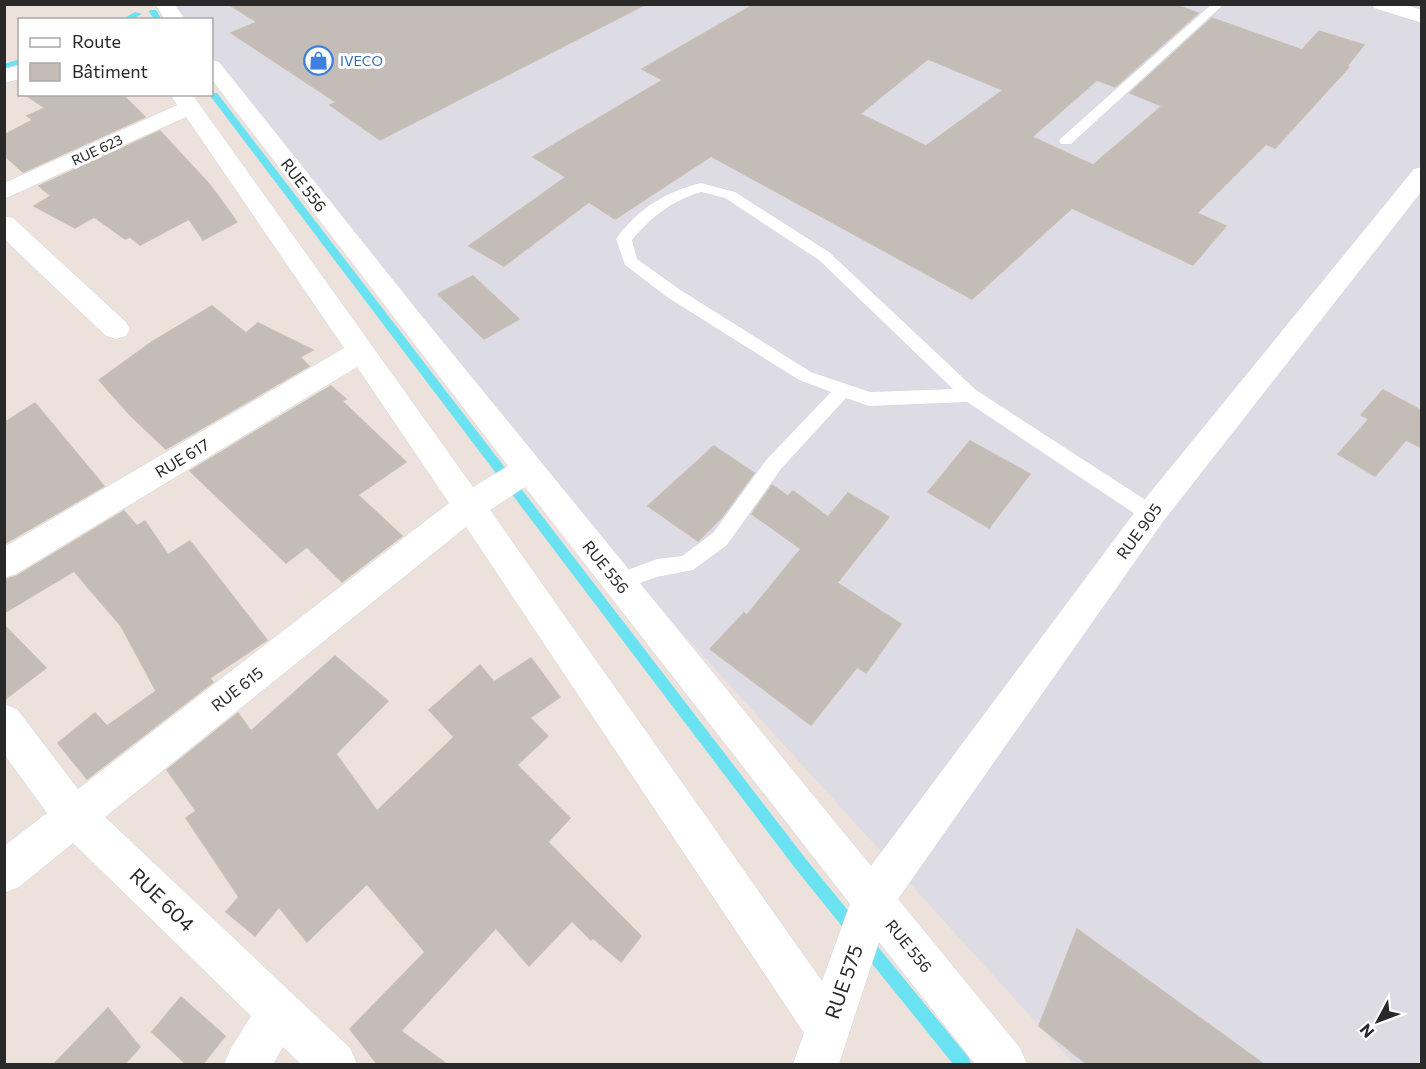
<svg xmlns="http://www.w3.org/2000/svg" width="1426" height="1069" font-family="Commissioner,sans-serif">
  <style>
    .industrial { fill: #dddce4 }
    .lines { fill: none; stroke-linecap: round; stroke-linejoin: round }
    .stream { fill: #6ae2f2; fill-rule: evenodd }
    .building { fill: #c4bcb7; stroke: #c7beb4; stroke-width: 1.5; fill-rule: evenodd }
    .lane-casing { stroke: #d0d6e3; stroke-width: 1 }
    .street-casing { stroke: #d0d6e3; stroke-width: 1 }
    .secondary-casing { stroke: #d0d6e3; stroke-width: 1 }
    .lane { fill: #fff; fill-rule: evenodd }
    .street { fill: #fff; fill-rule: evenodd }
    .secondary { fill: #fff; fill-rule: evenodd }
    .labels { text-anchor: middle; stroke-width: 6; stroke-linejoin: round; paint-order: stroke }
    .far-shop-label { font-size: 14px; fill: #366cbe; stroke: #fff; text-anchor: start }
    .far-street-label { font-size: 14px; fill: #292929; stroke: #fff }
    .street-label { font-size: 16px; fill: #292929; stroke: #fff }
    .near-street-label { font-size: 20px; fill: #292929; stroke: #fff }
  </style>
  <rect width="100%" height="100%" fill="#ece2db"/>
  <!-- industrial -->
  <path class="industrial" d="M168,5h1253v1059h-347l-478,-526 -384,-480v-38l-32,-1z"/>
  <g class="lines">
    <!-- stream -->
    <g class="stream">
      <path d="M150,10h6l6,10h-7l-6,-8z"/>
      <path d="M135,12l7,2 -11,6h-10z"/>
      <path d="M20,59v5l-16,5v-5z"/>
      <path d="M212,93h5l588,765 164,200 2,6h-18l-158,-196 -584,-771z"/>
    </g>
  </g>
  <!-- building -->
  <g class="building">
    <path d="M228,4h418l-266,136 -50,-35 6,-3 -105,-69 26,-11z"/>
    <path d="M755,4h418l25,9 -83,74 -18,-7 -65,57 61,28 69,-59 -32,-13 82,-75 90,32 17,-19 45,14 -17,21 2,1 -74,81 -9,-4 -69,69 29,13 -33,39 -121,-57 -100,91 -261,-143 -96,63 -26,-17 -85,64 -35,-20 97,-69 -33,-20 130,-77 -21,-11zM928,59l75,31 -77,56 -66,-32z"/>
    <path d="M24,94h98l23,23 -122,55 -19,-17v-20l29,-15 -6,-4 18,-8z"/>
    <path d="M160,131l50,54 27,37 -34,18 -14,-21 -49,26 -10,-8 -5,2 -31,-22 -19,11 -41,-22 17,-10 -12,-10z"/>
    <path d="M473,276l46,43 -35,20 -46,-45z"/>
    <path d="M212,306l34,27 12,-10 55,27 -13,7 9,9 -143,83 -35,-33 -32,-36 53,-38z"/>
    <path d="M331,386l15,13 -4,2 64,61 -48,33 44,41 -60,46 -35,-35 -21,16 -96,-92z"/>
    <path d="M1383,390l39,21v37l-16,-8 -31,36 -37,-22 31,-35 -8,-4z"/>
    <path d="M35,403l69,83 -100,58v-121z"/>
    <path d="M970,441l60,33 -41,54 -61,-36z"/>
    <path d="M714,446l40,27 -33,45 -23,23 -50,-35z"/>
    <path d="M772,485l16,11 5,-5 35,26 20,-24 41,24 -52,66 64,41 -35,49 -9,-6 -46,58 -101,-76 34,-36 3,2 54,-66 -49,-35z"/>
    <path d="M124,511l13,15 8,-5 23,34 22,-14 77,99 -57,38 3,4 -126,97 -29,-36 37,-30 12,13 49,-35 -35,-65 -47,-55 -70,42v-33l13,-4z"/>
    <path d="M4,625l42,43 -42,32z"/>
    <path d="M335,656l53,45 -52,53 41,57 77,-74 -25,-27 51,-45 14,17 37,-24 29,39 -30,21 18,18 -31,29 53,53 -22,24 93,94 -20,26 -28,-24 -2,2 -19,-19 -43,45 -33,-38 -95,103 47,34h-70l-28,-36 75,-77 -58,-68 -60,58 -28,-35 -24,29 -29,-24 13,-15 -53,-79 10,-7 -29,-41 71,-57 13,18z"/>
    <path d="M1077,929l188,136h-177l-49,-39z"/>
    <path d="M181,997l44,39 -23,29h-15l-35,-33z"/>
    <path d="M108,1008l32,39 -16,18h-71z"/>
  </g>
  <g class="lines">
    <defs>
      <g id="lane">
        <path d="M1212,4h12l-153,140h-10l-2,-3 2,-3z"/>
        <path d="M701,183l34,9 94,60 147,138 182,118 3,6 -3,6 -7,2 -7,-2 -177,-118 -98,4 -23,-8 -65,71 -54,76 -34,25 -36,7 -39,14 -7,-3 -3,-6 3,-6 46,-17 25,-3 31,-23 54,-74 64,-67 -32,-12 -132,-83 -42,-32 -9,-26c21,-30 51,-48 85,-56zM701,192l24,6 94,62 134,129 -83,3 -59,-20 -132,-83 -42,-30 -5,-19c20,-24 40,-39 69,-48z"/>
      </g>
      <g id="street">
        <path d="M155,4h19l12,16h-21z"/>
        <path d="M212,60l7,2 202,253 450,551 269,-361 274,-336 8,-2v24l-260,332 -264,376 122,149 7,16h-52l-96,-122 -40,122h-46l11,-31 -338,-506 -361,290 245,231 7,16h-56l-18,-17 -10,17h-49l7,-16 20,-32 -178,-173 -54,44 -15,6v-47l43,-33 -43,-59v-50l13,5 61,80 371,-286 -92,-136 -341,207 -12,4v-31l340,-199 -158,-231 -182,82v-16l173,-78 -7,-11h22l281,393 35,-21 -296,-386zM525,487l325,417 -28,77 -332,-471z"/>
        <path d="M20,65v14l-16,4v-14z"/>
        <path d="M4,216l9,2 113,104 4,7 -4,7 -10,3 -10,-3 -102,-97z"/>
      </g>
      <path id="secondary" d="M1372,4h31l19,6v13l-48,-15z"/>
    </defs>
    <!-- lane casing -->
    <use href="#lane" class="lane-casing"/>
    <!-- street casing -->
    <use href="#street" class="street-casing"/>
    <!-- secondary casing -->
    <use href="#secondary" class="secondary-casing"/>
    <!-- lane -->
    <use href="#lane" class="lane"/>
    <!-- street -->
    <use href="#street" class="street"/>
    <!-- secondary -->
    <use href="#secondary" class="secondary"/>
  </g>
  <!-- icons -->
  <defs>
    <symbol id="shop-ring" viewBox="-11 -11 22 22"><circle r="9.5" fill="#fff" stroke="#3f7fe0" stroke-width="1.5"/><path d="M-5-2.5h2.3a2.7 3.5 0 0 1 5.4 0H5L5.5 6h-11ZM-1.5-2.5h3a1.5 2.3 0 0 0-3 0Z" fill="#3f7fe0"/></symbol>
  </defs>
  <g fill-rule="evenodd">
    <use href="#shop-ring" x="302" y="44" width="33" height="33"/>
  </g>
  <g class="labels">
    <!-- far-shop labels -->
    <g class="far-shop-label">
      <text x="340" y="66">IVECO</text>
    </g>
    <!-- far-street labels -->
    <g class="far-street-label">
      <text transform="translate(97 150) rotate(-25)" y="5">RUE 623</text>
    </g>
    <!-- street labels -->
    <g class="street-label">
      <text transform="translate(304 185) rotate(52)" y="6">RUE 556</text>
      <text transform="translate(182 458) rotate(-31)" y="6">RUE 617</text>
      <text transform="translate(1139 531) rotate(-54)" y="6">RUE 905</text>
      <text transform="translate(606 567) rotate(51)" y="6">RUE 556</text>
      <text transform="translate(237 689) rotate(-38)" y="6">RUE 615</text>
      <text transform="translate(909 946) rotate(51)" y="6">RUE 556</text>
    </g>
    <!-- near-street labels -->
    <g class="near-street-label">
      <text transform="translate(162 900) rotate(44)" y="7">RUE 604</text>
      <text transform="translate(844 982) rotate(-71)" y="7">RUE 575</text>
    </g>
  </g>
  <!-- border -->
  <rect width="1426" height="1069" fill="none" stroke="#292929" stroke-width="12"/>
  <!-- legend -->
  <rect x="18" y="18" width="195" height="78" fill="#ffffff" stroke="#a9a9a9" stroke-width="1.5"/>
  <rect x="30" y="38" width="30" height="9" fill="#ffffff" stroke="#a9a9a9" stroke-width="1.5"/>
  <text x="72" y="48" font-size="18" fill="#292929">Route</text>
  <rect x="30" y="63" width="30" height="18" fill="#c4bcb7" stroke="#a9a9a9" stroke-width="1.5"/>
  <text x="72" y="78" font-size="18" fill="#292929">Bâtiment</text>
  <!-- north arrow -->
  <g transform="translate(1378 1021) rotate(229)" stroke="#ffffff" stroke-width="4.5" paint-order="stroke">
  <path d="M0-4.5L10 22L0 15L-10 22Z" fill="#292929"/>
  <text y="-9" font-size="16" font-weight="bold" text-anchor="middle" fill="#292929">N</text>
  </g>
</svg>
